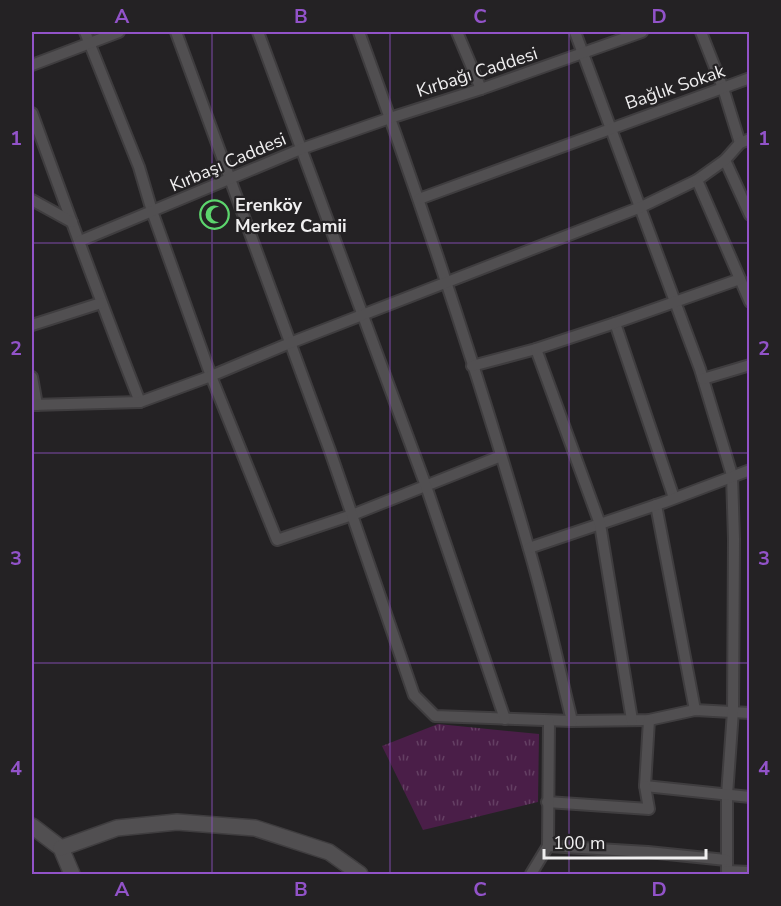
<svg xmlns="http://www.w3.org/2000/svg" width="781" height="906" font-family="'Nunito Sans',sans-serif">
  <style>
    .grass { fill: url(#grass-tufts) }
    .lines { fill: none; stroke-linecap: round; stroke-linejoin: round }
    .street-casing { stroke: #3f3d3f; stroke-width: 14 }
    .secondary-casing { stroke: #3f3d3f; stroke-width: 18 }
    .street { stroke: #514f51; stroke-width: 10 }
    .secondary { stroke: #514f51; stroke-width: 15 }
    .grid { fill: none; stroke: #9253c9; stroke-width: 1.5; stroke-opacity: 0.55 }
    .labels { text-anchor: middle; stroke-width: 4.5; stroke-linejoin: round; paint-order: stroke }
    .street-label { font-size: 18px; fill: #f0eff0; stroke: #242224 }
    .poi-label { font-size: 18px; font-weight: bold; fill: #f0eff0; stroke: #242224; text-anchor: start }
    .neatline { fill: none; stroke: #9253c9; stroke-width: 2 }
    .grid-label { font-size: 20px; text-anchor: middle; font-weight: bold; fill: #9253c9 }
  </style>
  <defs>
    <pattern id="grass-tufts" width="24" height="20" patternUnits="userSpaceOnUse" patternTransform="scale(1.5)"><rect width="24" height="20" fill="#4a1e48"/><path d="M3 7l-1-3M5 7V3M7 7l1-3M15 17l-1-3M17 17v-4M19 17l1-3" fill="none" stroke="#643f63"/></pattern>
  </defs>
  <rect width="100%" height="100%" fill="#242224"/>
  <!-- grass -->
  <path class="grass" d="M438,724l101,10 -1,68 -115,28 -41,-84z"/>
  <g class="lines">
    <defs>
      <g id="street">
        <path d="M85,32l54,135 13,44 59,165 66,164 75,-25 149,-59"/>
        <path d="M176,32l154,419 84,244 21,21 137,5 77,-1 46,-10 55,3"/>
        <path d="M258,32l168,454 79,233"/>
        <path d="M359,32c62,170 120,343 170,517 17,57 29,115 43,172"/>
        <path d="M457,32l24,57"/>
        <path d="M575,32l125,337 32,106 2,64 -1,172 -6,84v79"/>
        <path d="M701,32l22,56 17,55"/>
        <path d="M32,65l87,-33"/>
        <path d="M32,113c35,96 70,193 108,289"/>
        <path d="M725,160l25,55"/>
        <path d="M419,199l331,-121"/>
        <path d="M32,200l40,22"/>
        <path d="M80,241l221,-92 89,-31 91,-29 161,-57"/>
        <path d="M740,279l10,23"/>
        <path d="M615,323l59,175"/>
        <path d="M32,325l69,-22"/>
        <path d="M472,366l64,-17"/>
        <path d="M32,377l5,28"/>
        <path d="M703,379l47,-14"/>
        <path d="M32,405l108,-3 71,-26 79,-33 351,-136 56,-27 28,-20 15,-17 10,-4"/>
        <path d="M656,505l39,205"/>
        <path d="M529,548l136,-46 85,-32"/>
        <path d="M632,720l-32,-196 -64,-175 79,-26 125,-44 -43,-99"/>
        <path d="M649,720l-4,66 105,11"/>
        <path d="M547,802l102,7 -4,-23"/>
        <path d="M548,846l100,6 78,8"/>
        <path d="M727,871l23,1"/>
        <path d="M531,874l17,-28 1,-125"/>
      </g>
      <g id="secondary">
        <path d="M32,826l29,22 11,26"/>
        <path d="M61,848l56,-20 60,-6 78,6 74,24 31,22"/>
      </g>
    </defs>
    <!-- street casing -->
    <use href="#street" class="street-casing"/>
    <!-- secondary casing -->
    <use href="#secondary" class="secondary-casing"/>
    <!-- street -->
    <use href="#street" class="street"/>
    <!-- secondary -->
    <use href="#secondary" class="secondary"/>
  </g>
  <!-- grid -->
  <path class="grid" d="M212,32v842M390,32v842M569,32v842M32,243h718M32,453h718M32,663h718"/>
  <!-- icons -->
  <defs>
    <symbol id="mosque-ring" viewBox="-11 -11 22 22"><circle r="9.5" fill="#242224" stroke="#5cd56d" stroke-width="1.5"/><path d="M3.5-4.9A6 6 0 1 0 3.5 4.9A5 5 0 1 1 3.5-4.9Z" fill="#5cd56d"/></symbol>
  </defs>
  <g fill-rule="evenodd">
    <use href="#mosque-ring" x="198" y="198" width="33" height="33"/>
  </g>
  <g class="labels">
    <!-- street labels -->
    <g class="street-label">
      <text transform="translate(477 72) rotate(-18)" y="6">Kırbağı Caddesi</text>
      <text transform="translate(675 87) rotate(-19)" y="6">Bağlık Sokak</text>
      <text transform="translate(228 162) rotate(-23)" y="6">Kırbaşı Caddesi</text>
    </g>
    <!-- poi labels -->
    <g class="poi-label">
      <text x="235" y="211">Erenköy<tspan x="235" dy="21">Merkez Camii</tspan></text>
    </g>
  </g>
  <!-- border -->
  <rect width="781" height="906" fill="none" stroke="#242224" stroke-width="66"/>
  <!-- scale -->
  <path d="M544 849v9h162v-9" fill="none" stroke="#f0eff0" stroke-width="3"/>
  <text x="553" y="849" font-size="18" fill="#f0eff0" stroke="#242224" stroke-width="4.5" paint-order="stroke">100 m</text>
  <rect x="33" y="33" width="715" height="840" class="neatline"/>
  <g class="grid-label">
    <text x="122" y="23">A</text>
    <text x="301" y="23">B</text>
    <text x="480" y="23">C</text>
    <text x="659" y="23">D</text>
    <text x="16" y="145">1</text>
    <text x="764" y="145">1</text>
    <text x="16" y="355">2</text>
    <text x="764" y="355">2</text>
    <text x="16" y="565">3</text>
    <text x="764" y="565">3</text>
    <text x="16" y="775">4</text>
    <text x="764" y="775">4</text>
    <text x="122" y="896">A</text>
    <text x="301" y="896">B</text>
    <text x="480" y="896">C</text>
    <text x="659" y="896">D</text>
  </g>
</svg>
